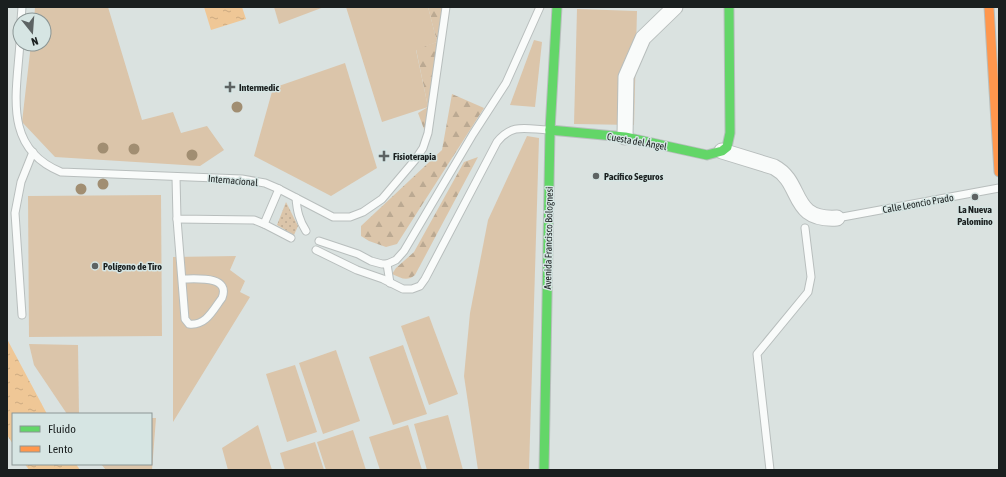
<svg xmlns="http://www.w3.org/2000/svg" width="1006" height="477" font-family="'Asap Condensed',sans-serif">
  <style>
    .forest { fill: url(#forest-firs) }
    .park { fill: #dbc5aa }
    .garden { fill: url(#garden-dots) }
    .water { fill: url(#water-ripples) }
    .lines { fill: none; stroke-linecap: round; stroke-linejoin: round }
    .lane-casing { stroke: #b8bebd; stroke-width: 9 }
    .street-casing { stroke: #b8bebd; stroke-width: 17 }
    .fast-casing { stroke: #b8bebd; stroke-width: 11 }
    .slow-casing { stroke: #b8bebd; stroke-width: 11 }
    .lane { stroke: #f9fbfa; stroke-width: 7 }
    .street { stroke: #f9fbfa; stroke-width: 15 }
    .fast { stroke: #63d668; stroke-width: 9 }
    .slow { stroke: #ff974d; stroke-width: 9 }
    .tree { fill: #a18e72 }
    .poi-dot { fill: #5d6363; stroke: #d6e5e3; stroke-width: 1.5 }
    .labels { text-anchor: middle; stroke-width: 3; stroke-linejoin: round; paint-order: stroke }
    .poi-label { font-size: 10px; font-weight: bold; fill: #1a1f1f; stroke: #d6e5e3; text-anchor: start }
    .street-label { font-size: 10px; fill: #1a1f1f; stroke: #d6e5e3 }
  </style>
  <defs>
    <pattern id="forest-firs" width="22" height="20" patternUnits="userSpaceOnUse"><rect width="22" height="20" fill="#dbc5aa"/><path d="M5 1l3.5 6h-7zM16 11l3.5 6h-7z" fill="#bba992"/></pattern>
    <pattern id="garden-dots" width="8" height="8" patternUnits="userSpaceOnUse"><rect width="8" height="8" fill="#dbc5aa"/><path d="M2 2h.1M6 6h.1" fill="none" stroke="#bba992" stroke-width="1.8" stroke-linecap="round"/></pattern>
    <pattern id="water-ripples" width="26" height="14" patternUnits="userSpaceOnUse"><rect width="26" height="14" fill="#efc796"/><path d="M2 4q2-2 4 0t4 0M15 11q2-2 4 0t4 0" fill="none" stroke="#ccaa81"/></pattern>
  </defs>
  <rect width="100%" height="100%" fill="#dae2e0"/>
  <!-- forest -->
  <g class="forest">
    <path d="M428,7h15l-16,121 -3,1 -6,-16 10,-6 -12,-58 21,-7z"/>
    <path d="M452,94l32,14 -87,136 -11,3 -17,-6 -8,-5v-10l81,-76z"/>
    <path d="M478,157l-63,118c-8,7 -14,3 -23,-1l4,-6 18,-16 50,-90z"/>
  </g>
  <!-- park -->
  <g class="park">
    <path d="M35,7h73l34,113 31,-8 8,21 26,-7 17,24 -24,16 -145,-9 -33,-35 9,-78h13v-24h-10z"/>
    <path d="M274,7h50l-45,17z"/>
    <path d="M346,7h82l9,35 -21,8 12,57 -46,15z"/>
    <path d="M577,9l60,2 -3,114 -60,-1z"/>
    <path d="M534,40l8,2 -7,65 -25,-2z"/>
    <path d="M345,63l32,105 -46,28 -77,-40 19,-68z"/>
    <path d="M527,136l12,2 -10,332h-51l-14,-94 6,-63 18,-93z"/>
    <path d="M161,195l1,141 -133,1 -1,-141z"/>
    <path d="M236,256l-6,14 15,11 -5,11 10,5 -77,125v-165z"/>
    <path d="M429,316l29,78 -29,11 -28,-79z"/>
    <path d="M29,344l49,1 1,69h-12l-33,-49z"/>
    <path d="M403,345l24,69 -34,11 -24,-68z"/>
    <path d="M336,350l24,71 -37,13 -24,-71z"/>
    <path d="M295,365l22,67 -30,10 -21,-68z"/>
    <path d="M448,415l15,55h-36l-13,-46z"/>
    <path d="M151,418h5l-4,52h-46l-5,-6h50z"/>
    <path d="M258,425l14,45h-44l-6,-22z"/>
    <path d="M408,425l14,45h-42l-11,-33z"/>
    <path d="M353,430l13,40h-40l-9,-28z"/>
    <path d="M315,442l9,28h-39l-5,-17z"/>
  </g>
  <!-- garden -->
  <path class="garden" d="M286,202l12,24 -4,9 -17,-10z"/>
  <!-- water -->
  <g class="water">
    <path d="M204,7h38l4,12 -35,11z"/>
    <path d="M7,339l40,75h-34v30l-6,-9z"/>
    <path d="M25,464h51l4,6h-51z"/>
  </g>
  <g class="lines">
    <defs>
      <g id="lane">
        <path d="M21,20l1,-13"/>
        <path d="M20,42c-3,50 -18,106 41,130l181,7 23,4 14,6 54,28h17l13,-5 19,-13 33,-39 8,-12 5,-15 18,-126"/>
        <path d="M176,177l1,42 77,1 10,4"/>
        <path d="M279,189l-15,35 27,14"/>
        <path d="M296,198c1,13 3,22 10,33"/>
        <path d="M837,218l162,-30"/>
        <path d="M177,219l8,100 4,5c17,2 24,-14 33,-26 9,-23 -27,-19 -40,-19"/>
        <path d="M319,241l39,13 13,7 11,3h5l9,-4 8,-9 69,-117 33,-51 34,-76"/>
        <path d="M316,250l41,20 26,9 20,10h9l8,-3 5,-7 72,-137c15,-19 29,-13 51,-12"/>
        <path d="M387,264l3,19"/>
        <path d="M22,315l-7,-102 6,-31 12,-30"/>
        <path d="M770,470l-13,-116 51,-62 3,-15 -6,-49"/>
      </g>
      <g id="street">
        <path d="M625,137l1,-60 17,-39 32,-31"/>
        <path d="M722,151l52,16c30,16 15,54 63,51"/>
      </g>
      <g id="fast">
        <path d="M550,130l75,7 82,18 15,-4 5,-4 3,-14 -1,-126"/>
        <path d="M544,470l6,-340 7,-123"/>
      </g>
      <path id="slow" d="M989,7l10,165"/>
    </defs>
    <!-- lane casing -->
    <use href="#lane" class="lane-casing"/>
    <!-- street casing -->
    <use href="#street" class="street-casing"/>
    <!-- fast casing -->
    <use href="#fast" class="fast-casing"/>
    <!-- slow casing -->
    <use href="#slow" class="slow-casing"/>
    <!-- lane -->
    <use href="#lane" class="lane"/>
    <!-- street -->
    <use href="#street" class="street"/>
    <!-- fast -->
    <use href="#fast" class="fast"/>
    <!-- slow -->
    <use href="#slow" class="slow"/>
  </g>
  <!-- trees -->
  <g class="tree">
    <circle cx="237" cy="107" r="5.5"/>
    <circle cx="103" cy="148" r="5.5"/>
    <circle cx="134" cy="149" r="5.5"/>
    <circle cx="192" cy="155" r="5.5"/>
    <circle cx="103" cy="184" r="5.5"/>
    <circle cx="81" cy="189" r="5.5"/>
  </g>
  <!-- markers -->
  <g class="poi-dot">
    <path d="M228 81h4v4h4v4h-4v4h-4v-4h-4v-4h4z"/>
    <path d="M382 150h4v4h4v4h-4v4h-4v-4h-4v-4h4z"/>
    <circle cx="596" cy="176" r="4"/>
    <circle cx="975" cy="197" r="4"/>
    <circle cx="95" cy="266" r="4"/>
  </g>
  <g class="labels">
    <!-- poi labels -->
    <g class="poi-label">
      <text x="239" y="91">Intermedic</text>
      <text x="393" y="160">Fisioterapia</text>
      <text x="604" y="180">Pacífico Seguros</text>
      <text x="975" y="213" text-anchor="middle">La Nueva<tspan x="975" dy="12">Palomino</tspan></text>
      <text x="103" y="270">Polígono de Tiro</text>
    </g>
    <!-- street labels -->
    <g class="street-label">
      <text transform="translate(637 141) rotate(10)" y="4">Cuesta del Ángel</text>
      <text transform="translate(233 180) rotate(5)" y="4">Internacional</text>
      <text transform="translate(918 203) rotate(-10)" y="4">Calle Leoncio Prado</text>
      <text transform="translate(548 238) rotate(-89)" y="4">Avenida Francisco Bolognesi</text>
    </g>
  </g>
  <!-- border -->
  <rect width="1006" height="477" fill="none" stroke="#1a1f1f" stroke-width="16"/>
  <!-- legend -->
  <rect x="12" y="413" width="140" height="52" fill="#d6e5e3" stroke="#8b9695"/>
  <rect x="20" y="426" width="20" height="6" fill="#63d668" stroke="#8b9695"/>
  <text x="48" y="433" font-size="12" fill="#1a1f1f">Fluido</text>
  <rect x="20" y="446" width="20" height="6" fill="#ff974d" stroke="#8b9695"/>
  <text x="48" y="453" font-size="12" fill="#1a1f1f">Lento</text>
  <!-- north arrow -->
  <g transform="translate(32 32) rotate(163)"><circle r="19" fill="#d6e5e3" stroke="#8b9695"/>
  <path d="M0-3L7 15L0 10L-7 15Z" fill="#5d6363"/>
  <text y="-6" font-size="11" font-weight="bold" text-anchor="middle" fill="#1a1f1f">N</text>
  </g>
</svg>
